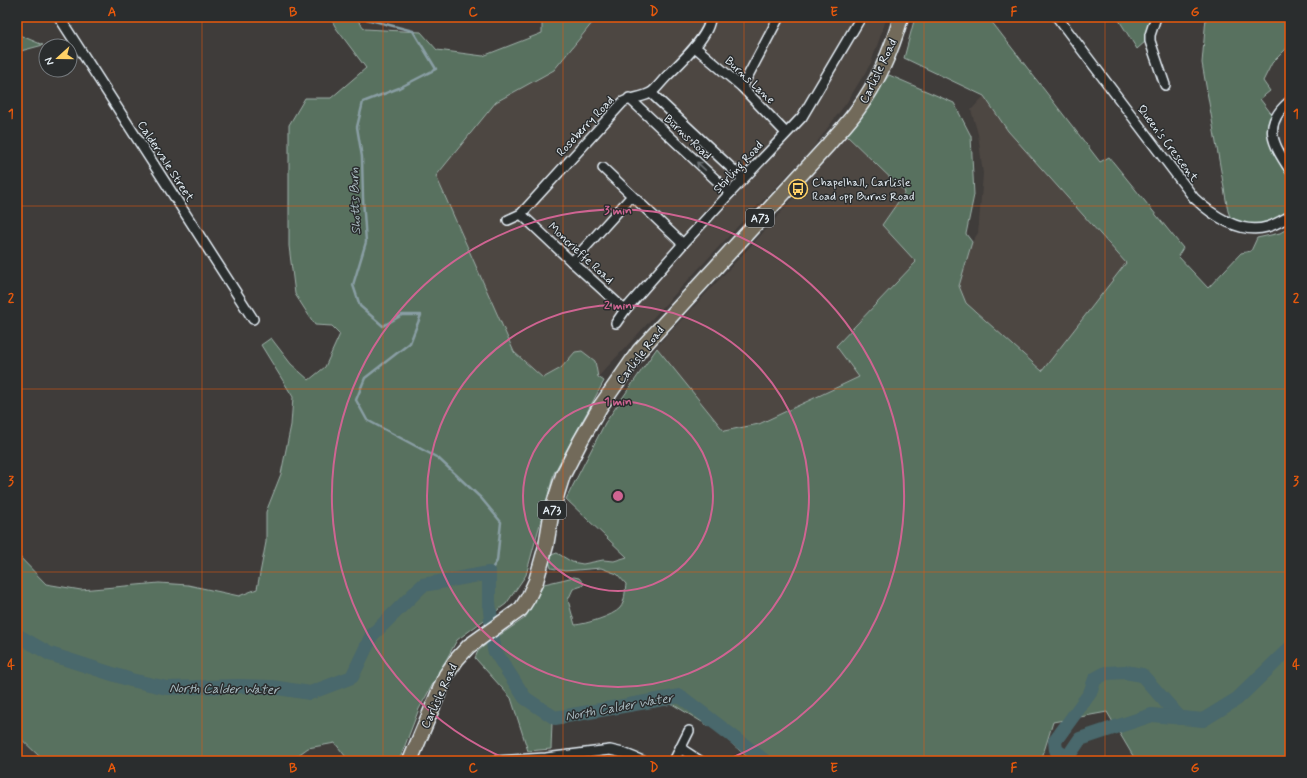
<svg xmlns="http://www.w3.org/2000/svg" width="1307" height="778" font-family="Mynerve,sans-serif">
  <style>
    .built { fill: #4d4642 }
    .green { fill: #58715e; stroke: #a0b1ab }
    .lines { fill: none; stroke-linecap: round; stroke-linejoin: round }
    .stream { stroke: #899ea4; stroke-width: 2.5 }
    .river { stroke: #4a676c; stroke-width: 14 }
    .street-casing { stroke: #e8f1f8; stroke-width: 12 }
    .primary-casing { stroke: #e8f1f8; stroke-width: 17 }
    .street { stroke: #2a2d2e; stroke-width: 9 }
    .primary { stroke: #726b5a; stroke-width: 14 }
    .oneway { stroke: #6c7275 }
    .grid { fill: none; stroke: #e8590c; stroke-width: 1; stroke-opacity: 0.55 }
    .ring { fill: none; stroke: #cf6492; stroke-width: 2 }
    .labels { text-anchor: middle; stroke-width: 3; stroke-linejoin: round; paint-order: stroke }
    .shield { fill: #2a2d2e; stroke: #afb6bb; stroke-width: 1 }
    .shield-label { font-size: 11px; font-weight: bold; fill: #e8f1f8 }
    .street-label { font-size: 12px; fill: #e8f1f8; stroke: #2a2d2e }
    .poi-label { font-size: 12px; fill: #e8f1f8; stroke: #2a2d2e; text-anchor: start }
    .water-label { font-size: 13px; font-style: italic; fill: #a9bac0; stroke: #2a2d2e }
    .centre { fill: #cf6492; stroke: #2a2d2e; stroke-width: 2 }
    .ring-label { font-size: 12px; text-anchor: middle; font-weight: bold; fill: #cf6492; stroke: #2a2d2e; stroke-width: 3; stroke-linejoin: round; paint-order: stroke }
    .neatline { fill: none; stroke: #e8590c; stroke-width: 1.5 }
    .grid-label { font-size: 13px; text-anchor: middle; font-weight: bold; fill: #e8590c }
  </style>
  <rect width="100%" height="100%" fill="#3f3c3a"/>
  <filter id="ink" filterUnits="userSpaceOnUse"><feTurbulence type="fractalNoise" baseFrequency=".025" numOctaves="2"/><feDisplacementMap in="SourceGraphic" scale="8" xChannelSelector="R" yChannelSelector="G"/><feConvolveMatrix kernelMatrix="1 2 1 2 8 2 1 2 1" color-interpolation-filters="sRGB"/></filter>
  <g filter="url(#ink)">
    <!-- built -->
    <g class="built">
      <path d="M597,17h290l-16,46 -24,39 -38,51 -69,71 -168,181 -58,-53 -78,-176 60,-74 58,-32z"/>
      <path d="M984,96l24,35 118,132 -83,108 -77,-68 -7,-17 13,-44 6,-9 5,-59 -5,-40 -7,-24z"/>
      <path d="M846,135l59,57 -23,33 34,37 -80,84 23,31 -100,47 -35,7 -68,-84 115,-123z"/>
    </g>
    <!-- green -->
    <g class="green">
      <path d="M330,17h25l10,12 56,3 16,18 46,6 59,-23v-16h55l-43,53 -58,32 -60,74 78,176 29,26 18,-10 14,-16 7,-1 13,10 3,16 6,4 -50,92 -28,102 -20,29 -49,36 -38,69 -20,52h-50l-14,-18 -27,5 -11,8 -17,5h-233l-6,-3 -24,-23v-181l29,30 35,6 78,-7 29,2 51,11 18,-7 9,-47v-30l15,-38 10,-49 2,-28 -32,-52 10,-7 20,26 18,16 16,-13 15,-33 -8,-8 -17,-1 -20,-31 -6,-48v-121l16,-27h26l35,-30 -30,-40z"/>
      <path d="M915,17h73l112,145 9,-5 74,91 -5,8 30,32 33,-35 10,-2 6,-13 23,-5 10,-6v531l-6,3h-148l-29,-49 -54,10 -12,39h-289l-35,-30 -45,-27 -120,19 -1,26 -23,2 -17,-53 -36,-40 3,-7 6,-5 41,-28 19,-34 30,-7 5,1 5,6 -2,2 -9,3 -5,11 7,25c11,-1 38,-9 45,-17 5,-6 5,-17 6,-24l-9,-10 -16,-6 -36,3 -14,-3 -2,-7 2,-6 6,-2 15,9 11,2 20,-4 11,1 13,-4 -61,-58 39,-76 52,-75 67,83 35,-7 100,-47 -23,-31 80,-84 -34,-37 23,-33 -59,-57 43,-60 65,28 17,33 3,59 -8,39 6,8 -13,44 7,17 76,68 84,-108 -118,-132 -24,-35 -80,-38z"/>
      <path d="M1117,17h33l-3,12 -1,12 -9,8z"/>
      <path d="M1206,17h84v28l-18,18 -9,18 7,10 -10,8 10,13 4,4 -2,7 18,51v41l-35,12 -23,-5 -4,-11 -26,-148z"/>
      <path d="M17,34l26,11 -26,7z"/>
    </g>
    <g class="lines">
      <!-- stream -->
      <path class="stream" d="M365,17l1,2 47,12 23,38 -37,19 -36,14 -6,25 5,30 1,41 3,44 -13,43 7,21 23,20 19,-11h19l-11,28 -45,35 -9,22 11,20 71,38 43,40 20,24 -4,39 -8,12"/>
      <!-- river -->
      <g class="river">
        <path d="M17,635l33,19 81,26 36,8 72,-2 33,1 38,6 42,-16 20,-42 51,-50 66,-12v28l5,49 31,48 30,20 125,-22 85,65"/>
        <path d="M1067,758l-11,-8 -1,-9 35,-48 5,-14 11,-6 19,-1 17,3 38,43"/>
        <path d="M1065,761l15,-22 72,-24 51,5 34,-21 53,-51"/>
      </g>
      <defs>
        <g id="street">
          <path d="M59,17l194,302"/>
          <path d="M1057,17l137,181c18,17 47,37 73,29 8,-2 16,-7 23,-11"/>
          <path d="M1156,17l-6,18v6l15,44"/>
          <path d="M695,47l47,40 44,46"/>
          <path d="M742,87l37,-70"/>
          <path d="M651,93l92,86"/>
          <path d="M629,98l101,95"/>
          <path d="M1290,101c-29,24 -17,43 0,69"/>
          <path d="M603,168l80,76"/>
          <path d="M521,214l51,48 53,48"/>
          <path d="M508,220l13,-6 102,-112c9,-5 20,-4 29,-10 5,-4 10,-11 15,-16 12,-12 44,-41 43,-59"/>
          <path d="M572,262l60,-66"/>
          <path d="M616,323l9,-13 58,-66 47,-51 72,-76 59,-100"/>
          <path d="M680,748l20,13"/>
          <path d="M496,761l50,-3 64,-8 13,3 20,8"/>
          <path d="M674,761l15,-30"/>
        </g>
        <path id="primary" d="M410,761l36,-86 11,-16 12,-13 52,-37 7,-11 8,-17 10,-35 6,-36 11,-35 18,-35 19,-33 39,-56 189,-206c10,-12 21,-23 30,-36 20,-27 34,-60 43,-92"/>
      </defs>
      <!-- street casing -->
      <use href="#street" class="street-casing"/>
      <!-- primary casing -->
      <use href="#primary" class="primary-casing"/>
      <!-- street -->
      <use href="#street" class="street"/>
      <!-- primary -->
      <use href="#primary" class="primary"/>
    </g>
    <!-- one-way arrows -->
    <defs><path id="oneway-shaft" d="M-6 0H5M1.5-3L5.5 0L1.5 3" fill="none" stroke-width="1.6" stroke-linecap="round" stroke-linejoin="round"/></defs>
    <use class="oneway" href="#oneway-shaft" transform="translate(701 166) rotate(-137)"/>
  </g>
  <!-- grid -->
  <path class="grid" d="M202,17v744M383,17v744M563,17v744M744,17v744M924,17v744M1105,17v744M17,206h1273M17,389h1273M17,572h1273"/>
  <!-- distance rings -->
  <g class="ring">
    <circle cx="618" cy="496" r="95"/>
    <circle cx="618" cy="496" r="191"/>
    <path d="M509 760A286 286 0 1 1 727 760"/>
  </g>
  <!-- icons -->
  <defs>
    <symbol id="bus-ring" viewBox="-11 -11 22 22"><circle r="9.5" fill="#2a2d2e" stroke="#ffd166" stroke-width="1.5"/><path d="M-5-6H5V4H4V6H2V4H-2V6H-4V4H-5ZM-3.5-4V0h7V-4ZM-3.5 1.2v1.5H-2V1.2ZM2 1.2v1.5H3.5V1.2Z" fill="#ffd166"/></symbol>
  </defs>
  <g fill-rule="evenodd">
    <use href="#bus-ring" x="787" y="178" width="22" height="22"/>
  </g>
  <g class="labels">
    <!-- shield labels -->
    <g class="shield">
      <rect x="746" y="209" width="28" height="18" rx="3"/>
      <rect x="538" y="501" width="28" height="18" rx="3"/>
    </g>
    <g class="shield-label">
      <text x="760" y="222">A73</text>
      <text x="552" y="514">A73</text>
    </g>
    <!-- street labels -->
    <g class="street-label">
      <text transform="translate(878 71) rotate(-64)" y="4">Carlisle Road</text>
      <text transform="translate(750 80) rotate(43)" y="4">Burns Lane</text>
      <text transform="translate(585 126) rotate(-47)" y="4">Roseberry Road</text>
      <text transform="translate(688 137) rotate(43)" y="4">Burns Road</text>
      <text transform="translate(1168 143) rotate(53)" y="4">Queen's Crescent</text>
      <text transform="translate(166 161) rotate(57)" y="4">Caldervale Street</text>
      <text transform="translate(738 167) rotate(-47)" y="4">Stirling Road</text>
      <text transform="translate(581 253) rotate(43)" y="4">Moncrieffe Road</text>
      <text transform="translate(640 355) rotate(-52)" y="4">Carlisle Road</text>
      <text transform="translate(439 696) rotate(-65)" y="4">Carlisle Road</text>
    </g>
    <!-- poi labels -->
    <g class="poi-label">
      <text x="812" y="186">Chapelhall, Carlisle<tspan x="812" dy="14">Road opp Burns Road</tspan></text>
    </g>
    <!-- water labels -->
    <g class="water-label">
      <text transform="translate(354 201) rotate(-92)" y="5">Shotts Burn</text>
      <text transform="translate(224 688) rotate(1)" y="5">North Calder Water</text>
      <text transform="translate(619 706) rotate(-10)" y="5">North Calder Water</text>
    </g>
  </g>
  <circle cx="618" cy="496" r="6" class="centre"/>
  <g class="ring-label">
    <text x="618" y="214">3 min</text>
    <text x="618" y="309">2 min</text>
    <text x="618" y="405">1 min</text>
  </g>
  <!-- margin -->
  <rect width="1307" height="778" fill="none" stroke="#2a2d2e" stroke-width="44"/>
  <!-- north arrow -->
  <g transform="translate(58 58) rotate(249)"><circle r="19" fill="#2a2d2e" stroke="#767b7f"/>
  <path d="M0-3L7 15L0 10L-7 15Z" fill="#ffd166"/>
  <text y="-6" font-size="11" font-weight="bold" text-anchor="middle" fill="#e8f1f8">N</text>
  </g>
  <rect x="22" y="22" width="1263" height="734" class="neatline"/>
  <g class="grid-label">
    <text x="112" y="16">A</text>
    <text x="293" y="16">B</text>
    <text x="473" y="16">C</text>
    <text x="654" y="16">D</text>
    <text x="834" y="16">E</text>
    <text x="1014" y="16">F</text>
    <text x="1195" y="16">G</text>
    <text x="11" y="118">1</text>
    <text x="1296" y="118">1</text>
    <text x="11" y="302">2</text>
    <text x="1296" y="302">2</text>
    <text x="11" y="485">3</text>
    <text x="1296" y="485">3</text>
    <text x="11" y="669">4</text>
    <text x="1296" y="669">4</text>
    <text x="112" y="772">A</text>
    <text x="293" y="772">B</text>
    <text x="473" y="772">C</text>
    <text x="654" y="772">D</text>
    <text x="834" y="772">E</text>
    <text x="1014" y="772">F</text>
    <text x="1195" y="772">G</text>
  </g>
</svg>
